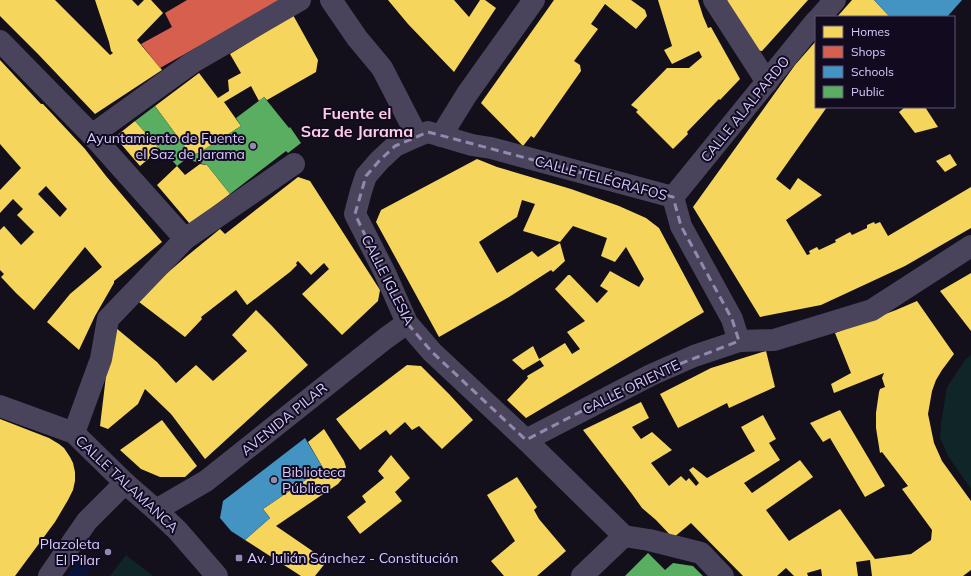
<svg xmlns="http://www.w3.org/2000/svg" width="971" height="576" font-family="Mulish,sans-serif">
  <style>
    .green { fill: #0f2528 }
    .water { fill: #07133b }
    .homes { fill: #f6d55c; fill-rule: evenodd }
    .shops { fill: #d6604d }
    .schools { fill: #4393c3 }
    .public { fill: #5aae61 }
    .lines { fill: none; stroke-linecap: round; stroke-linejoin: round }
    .minor { stroke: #49445c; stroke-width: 22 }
    .marked { fill: none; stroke: #9289af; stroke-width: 3; stroke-dasharray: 8 5; stroke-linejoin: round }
    .poi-dot { fill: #9289af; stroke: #120b20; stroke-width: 1.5 }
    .labels { text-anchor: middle; stroke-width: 4; stroke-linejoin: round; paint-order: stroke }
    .street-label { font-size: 14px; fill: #d7caff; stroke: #120b20 }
    .poi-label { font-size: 14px; fill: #d7caff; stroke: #120b20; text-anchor: end }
    .quarter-label { font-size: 16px; font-weight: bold; fill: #ffcce6; stroke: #120b20 }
  </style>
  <rect width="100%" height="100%" fill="#13101b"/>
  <!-- green -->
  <g class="green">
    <path d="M971,355v134l-23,-33 -8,-18 1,-15 6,-36 18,-27z"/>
    <path d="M126,555l27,21h-43z"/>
  </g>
  <!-- water -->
  <path class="water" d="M80,559l12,8 -7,9h-19z"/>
  <!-- homes -->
  <g class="homes">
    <path d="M0,0h55l55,55 3,-2 -2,-2 -2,-9 -14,-42h37l6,6 6,-6h7l12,13 -26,27 25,30 -67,44 -57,-60 -38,-38z"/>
    <path d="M388,0h66l15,17 11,-17h5l11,8 -42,64 -46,-48z"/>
    <path d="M554,0h77l14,10 2,6 -11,13 -31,-25 -14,20 7,5 -24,32 6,4 1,6 -47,67 -3,-2 -8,10 -42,-43z"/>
    <path d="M658,0h40l5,16 5,12 3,-1 29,52 -20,21 -1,-1 -32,33 1,2 -15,15 -37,-37 2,-2 -7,-5 36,-37h22l13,-11 -3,-6 -27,13 -8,-14 8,-4z"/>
    <path d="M727,0h81l-46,51 -9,-1 -24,-44z"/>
    <path d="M852,0h22l16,17h-53z"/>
    <path d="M293,15l25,45 -2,12 -49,28 -3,-3 -5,4 -8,-15 -27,16 17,24 -42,27 -8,2 -36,-49 44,-33 19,25 11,-7 -1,-11 13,-7 -11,-19z"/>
    <path d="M816,41v66h11l-51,72 14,11 8,-12 24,17 -36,25 21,35 3,-1 -1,-3 8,-4 2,3 17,-8 -1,-2 15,-8 2,3 15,-7v-3l7,-3 1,2 5,-2 8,14 83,-49v41l-66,38 -84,39 -61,12 -67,-110 102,-142z"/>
    <path d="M0,60l41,44h2l42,45 21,27 56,66 -48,39v2l-19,33 -16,34 -32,-28 23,-28 32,-27 -17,-20 -51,63 -18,-17 -15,-16 3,-3 -4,-4v-40l4,-4 17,19 13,-13 -17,-17 6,-6 -10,-10 -13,14v-23l21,-22 -21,-24zM46,186l21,23 -7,8 -22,-23z"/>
    <path d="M905,107h20l13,20 -23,6 -16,-21z"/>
    <path d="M135,121l25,28 -20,17 -25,-29z"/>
    <path d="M950,154l7,11 -12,7 -9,-11z"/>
    <path d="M477,159l20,8 74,22 48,17 27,12 13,10 45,84 -178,106 -19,-18 21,-22 -1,-2 17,-10 -4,-6 -17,10 -11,-10 21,-14 6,13 26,-16 7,11 8,-5 -13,-17 18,-11 -30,-32 13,-14h2l27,28 11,-12 -8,-5 10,-15 29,16 5,-8 -18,-32 -11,15 -14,-6 6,-18 -34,-12 -13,16 -37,-11 12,-27 -13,-4 -5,17 -38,25 18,31 35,-22 6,6 22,-14 5,18 -12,11 -2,-2 -42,27 -70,40 -63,-115 5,-12z"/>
    <path d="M200,164l7,1 23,29 -40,30 -33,-39 20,-19 8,9z"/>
    <path d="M298,177l12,4 70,109 -2,11 -36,34 -40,-41 27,-25 -5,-6 -13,12 -13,-14 -2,2 1,2 -7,7 -43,33 -11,-15 -35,27 1,2 -17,18 -46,-35 19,-21 29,-25 33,-27 5,5z"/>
    <path d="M971,273v58l-31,-40z"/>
    <path d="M917,301l37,53 -12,16 -6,10 -4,11 -4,23 6,29 8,18 29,40v69l-8,6h-91l-2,-16 -14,2 2,14h-36l-1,-7 -14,4 1,3h-14l-8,-8 -9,8h-34l-52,-53 -18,15 -17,-18 -14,-12 -10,-14 -49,-64 58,-28 8,16 -17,9 9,12 11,-7 20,18 -21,13 18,23 12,-10 5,5 3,-3 7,8 3,-3 -10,-13 4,-3 14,11 48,-27 -14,-24 22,-12 13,24 -7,4 11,17 -36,23 8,10 48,-33 13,17 -47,33 23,31 51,-32 35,50 36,-5 20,-14 1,-10 -30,-41 6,-3 -26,-34 -2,1 -4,-25v-15l3,-21 1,-3 5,-2 -3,-9 2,-5 -50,20 -3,-9 20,-11 -16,-40 61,-23z"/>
    <path d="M256,310l16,16 36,39 -103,94 -34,-45 -26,-25 -7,15 -30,25 -8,-3 8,-67 8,-31 41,34 19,21 20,-18 17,16 34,-30 -15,-16z"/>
    <path d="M766,351l9,36 -46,21 -2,-5 -49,25 -18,-34 51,-26z"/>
    <path d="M407,365l14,1 28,28 24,26 -31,29 -23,-23 -7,4 -7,-8 -15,13 -4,-5 -26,20 -24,-31z"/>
    <path d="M840,410l45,76 -20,11 -35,-59 -7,4 -13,-19z"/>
    <path d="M0,419l49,19 10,6 5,4 6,9 3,6 2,9v9l-2,9 -5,10 -13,22 -40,54h-15z"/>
    <path d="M162,420l35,46 -12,11h-25l-19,-8 -21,-19z"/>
    <path d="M324,429l20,32 2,6 -2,7 -2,5 -4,5 -62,42 51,35 -12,15h-14l-56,-36 25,-22 -7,-9 60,-41 -15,-26z"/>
    <path d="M391,455l19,23 -15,14 7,9 -42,33 -13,-17 19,-15 -4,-6 22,-18 -6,-7z"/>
    <path d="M517,477l20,30 -3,3 5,9 27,32 -29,25h-33l-13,-15 24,-20 -28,-46z"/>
  </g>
  <!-- shops -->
  <path class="shops" d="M187,0h94l-121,68 -19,-24 31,-17 -7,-14z"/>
  <!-- schools -->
  <g class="schools">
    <path d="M874,0h88l-15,17h-57z"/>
    <path d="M305,438l18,30 -60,41 7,9 -25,22 -14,-9 -11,-13 3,-17z"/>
  </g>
  <!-- public -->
  <g class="public">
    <path d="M264,97l25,31 1,-1 11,16 -13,10 -2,-2 -56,43 -23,-29 -21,-6 -9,7 -7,-8 -2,1 -33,-38 20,-15 36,49 8,-2 42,-27 -5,-8z"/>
    <path d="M648,553l17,17 8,-7 20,3 10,10h-78z"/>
  </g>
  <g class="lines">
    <!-- minor -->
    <g class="minor">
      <path d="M331,0l26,38 25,30 35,68"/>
      <path d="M714,0l53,82"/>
      <path d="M820,17l15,-17"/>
      <path d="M0,41l92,94 93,104"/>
      <path d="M92,135l101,-73 107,-62"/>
      <path d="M441,136l26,-42 67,-94"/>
      <path d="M673,197l143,-176"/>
      <path d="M673,197l8,29 51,93 7,22"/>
      <path d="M0,406l74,27 51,50 31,27 22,21 39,45"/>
      <path d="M74,433l27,-74 7,-40 77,-80 109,-75"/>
      <path d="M526,440l125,-65 43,-19 45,-15 35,-1 98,-30 99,-64"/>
      <path d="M156,510l50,-29 180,-143 21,-15"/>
      <path d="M624,536l-98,-96 -94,-88 -25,-29 -22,-50 -30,-59 6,-23 5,-15 13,-15 16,-15 22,-10 11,-4 27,8 17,5 19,3 182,49"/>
      <path d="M624,536l25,4 52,13 22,23"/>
      <path d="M49,576l38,-55 38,-38"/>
      <path d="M582,576l42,-40"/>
    </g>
  </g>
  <!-- marked area -->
  <path class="marked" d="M428,132l245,65 8,29 51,93 7,22 -88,34 -125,65 -94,-88 -25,-29 -52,-109 11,-38 13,-15 16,-15z"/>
  <!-- markers -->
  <g class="poi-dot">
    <circle cx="253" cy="146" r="4"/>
    <circle cx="274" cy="480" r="4"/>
    <circle cx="108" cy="552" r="4"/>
    <rect x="235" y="554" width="8" height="8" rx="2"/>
  </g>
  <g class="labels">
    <!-- street labels -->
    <g class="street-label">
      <text transform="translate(745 109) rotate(-51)" y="5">CALLE ALALPARDO</text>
      <text transform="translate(601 178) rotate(15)" y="5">CALLE TELÉGRAFOS</text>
      <text transform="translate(388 280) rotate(63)" y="5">CALLE IGLESIA</text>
      <text transform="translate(631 387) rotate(-26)" y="5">CALLE ORIENTE</text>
      <text transform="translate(284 419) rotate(-39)" y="5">AVENIDA PILAR</text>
      <text transform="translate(127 484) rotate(43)" y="5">CALLE TALAMANCA</text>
    </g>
    <!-- poi labels -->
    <g class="poi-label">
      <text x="245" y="143">Ayuntamiento de Fuente<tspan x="245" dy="16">el Saz de Jarama</tspan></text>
      <text x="282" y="477" text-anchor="start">Biblioteca<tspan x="282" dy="16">Pública</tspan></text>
      <text x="100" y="549">Plazoleta<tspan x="100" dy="16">El Pilar</tspan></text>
      <text x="247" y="563" text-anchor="start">Av. Julián Sánchez - Constitución</text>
    </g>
    <!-- quarter labels -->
    <g class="quarter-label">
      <text x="357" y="119">Fuente el<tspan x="357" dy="18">Saz de Jarama</tspan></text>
    </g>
  </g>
  <!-- legend -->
  <rect x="815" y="16" width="140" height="92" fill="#120b20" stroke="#615779"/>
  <rect x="823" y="26" width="20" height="12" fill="#f6d55c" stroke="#615779"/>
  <text x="851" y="36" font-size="12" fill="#d7caff">Homes</text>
  <rect x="823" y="46" width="20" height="12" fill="#d6604d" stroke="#615779"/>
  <text x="851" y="56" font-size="12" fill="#d7caff">Shops</text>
  <rect x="823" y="66" width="20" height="12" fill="#4393c3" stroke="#615779"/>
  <text x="851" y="76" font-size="12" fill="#d7caff">Schools</text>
  <rect x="823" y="86" width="20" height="12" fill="#5aae61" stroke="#615779"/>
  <text x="851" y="96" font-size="12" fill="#d7caff">Public</text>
</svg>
